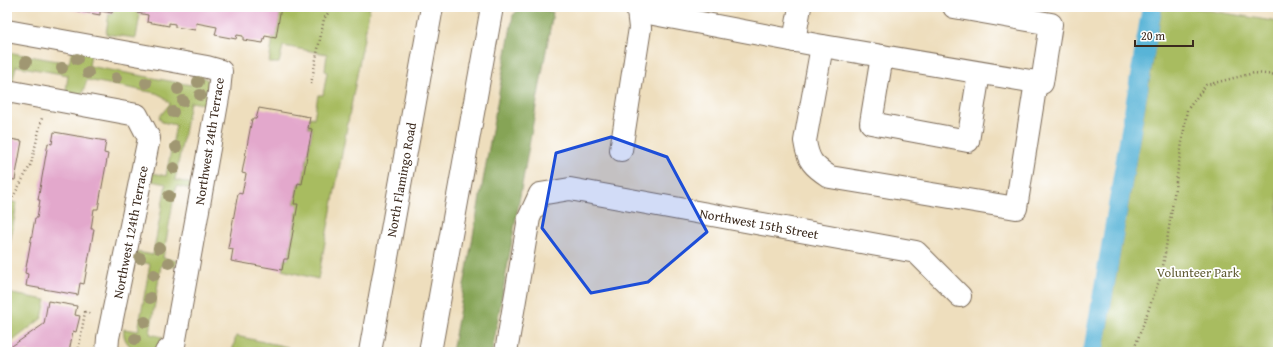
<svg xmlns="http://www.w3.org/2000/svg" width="1285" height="359" font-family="'Gentium Book Plus',serif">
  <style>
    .green { fill: #a8bc61; stroke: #727340 }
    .forest { fill: #86a457; stroke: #60673a }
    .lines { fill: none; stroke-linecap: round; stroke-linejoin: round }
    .canal { stroke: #59b4d7; stroke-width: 20 }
    .building { fill: #e3a8cc }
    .minor-casing { stroke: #7a6956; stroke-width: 24 }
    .highway-casing { stroke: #7a6956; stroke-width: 24 }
    .path { stroke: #7a6956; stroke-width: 2.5; stroke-dasharray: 1 3; stroke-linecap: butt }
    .minor { stroke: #fff; stroke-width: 22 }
    .highway { stroke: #fff; stroke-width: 22 }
    .tree { fill: #a09772 }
    .marked { fill: #1d4ed8; fill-opacity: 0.2; stroke: #1d4ed8; stroke-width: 3; stroke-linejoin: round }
    .labels { text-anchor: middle; stroke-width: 3.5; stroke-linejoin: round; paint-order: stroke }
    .street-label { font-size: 13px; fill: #3b2a1e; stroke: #fff }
    .park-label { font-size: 13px; fill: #615d35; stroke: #fff }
  </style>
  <rect width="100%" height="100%" fill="#fff"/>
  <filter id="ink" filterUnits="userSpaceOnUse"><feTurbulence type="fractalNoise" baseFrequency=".025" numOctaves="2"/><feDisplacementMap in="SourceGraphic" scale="8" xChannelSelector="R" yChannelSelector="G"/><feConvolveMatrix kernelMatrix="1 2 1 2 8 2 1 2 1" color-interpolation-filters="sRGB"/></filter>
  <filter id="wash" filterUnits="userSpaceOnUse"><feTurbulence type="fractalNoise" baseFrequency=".012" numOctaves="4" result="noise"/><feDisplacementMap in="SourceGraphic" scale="16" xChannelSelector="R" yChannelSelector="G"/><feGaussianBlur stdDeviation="0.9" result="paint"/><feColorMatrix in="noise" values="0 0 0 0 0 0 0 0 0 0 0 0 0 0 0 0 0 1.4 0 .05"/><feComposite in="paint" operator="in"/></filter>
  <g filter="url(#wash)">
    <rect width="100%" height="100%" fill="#eedebd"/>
    <!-- green -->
    <g class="green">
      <path d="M113,7h25l-1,6 3,1 -4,24 -30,-4 3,-21h3z"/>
      <path d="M281,7h89l-52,272 -36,-9 2,-11h4l10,-54 -4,-2 4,-20 4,1 10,-55 -4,-1 2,-11 4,1 4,-23h5l4,-23 -2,-1 2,-17 -44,-8 -4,17h-10l4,-26h3z"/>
      <path d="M1162,7h27l89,15v330h-175z"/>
      <path d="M72,50l19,3 -2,13 102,19 2,-11h4l11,6 3,8 -2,17 -19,-3 -15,78 18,4 -2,5 -15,-3 -13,72 14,3 -2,6 -14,-2 -11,69 13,3 -6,12c-6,1 -14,3 -20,1 -9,-3 -15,-13 -13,-21l14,2 12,-67 -15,-3 -1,-5 3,-4 16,3 13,-71 -15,-3 1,-8 14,3 10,-51 -14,-3 -3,-5 11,-13 -6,-7 -8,-4 -69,-13 -5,15 -16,-3 2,-17 -52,-9 -4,17 -5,-2v-29l62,11z"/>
      <path d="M7,201l10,2 -10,57z"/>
      <path d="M7,293l39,7 -4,18 -33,26h-2z"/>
      <path d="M236,336l52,11 -1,5h-55z"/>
    </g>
    <!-- forest -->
    <path class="forest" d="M521,7h8l24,5 -61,340h-40l61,-337z"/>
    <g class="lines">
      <!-- canal -->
      <path class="canal" d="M1093,352l59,-345"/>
    </g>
    <g id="blocks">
      <!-- building -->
      <g class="building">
        <path d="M57,7h56l-1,6 -12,-2v4z"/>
        <path d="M138,7h143l-5,31 -11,-2 -2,7 -20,-3v-4l-6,-1 -1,4 -21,-4 2,-8 -21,-4 -1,7 -20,-3v-3l-6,-1v3l-22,-4 1,-7 -11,-2z"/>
        <path d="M259,108l51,9 -2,11 4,1 -10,55 -4,-1 -4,21h4l-10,55h-4l-2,11 -51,-9 2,-12 -5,-1 10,-55 4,1 4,-20 -4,-1 10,-54h4z"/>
        <path d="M7,132h4l-1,7 12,2 -7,39 -8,-1z"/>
        <path d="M54,132l52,9 -2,12 4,1 -10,55h-4l-3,20h3l-10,55 -4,-1 -2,12 -52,-9 2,-12 -3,-1 10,-55h2l3,-18h-2l10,-57 4,1z"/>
        <path d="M48,301l29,5 -2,9 5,1 -4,16 -3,-1 -4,21h-62v-5l2,1 35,-24z"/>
      </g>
    </g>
  </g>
  <g filter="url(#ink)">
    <use href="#blocks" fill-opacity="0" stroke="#7a6956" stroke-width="1"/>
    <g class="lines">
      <defs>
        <g id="minor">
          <path d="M636,7l2,4 179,34 225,38 9,-59 -97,-17"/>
          <path d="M7,31l200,36 14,4 -2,21 -45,253 -8,7"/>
          <path d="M794,41l6,-34"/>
          <path d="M822,46l-17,95c3,20 8,25 25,36l186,31 20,-126"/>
          <path d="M882,56l-11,67 97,18 11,-68"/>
          <path d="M7,91l130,24 12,23 -41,200 -1,14"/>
          <path d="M621,150l19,-122 -2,-17"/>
          <path id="s1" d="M506,352l23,-134 11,-24 30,-5 346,63 44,44"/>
        </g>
        <g id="highway">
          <path id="s2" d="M370,352l62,-345"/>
          <path d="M430,352l62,-345"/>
        </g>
      </defs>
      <!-- minor casing -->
      <use href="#minor" class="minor-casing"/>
      <!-- highway casing -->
      <use href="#highway" class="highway-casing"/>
      <!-- path -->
      <g class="path">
        <path d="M311,84l13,-65 8,-12"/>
        <path d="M7,208l24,-44 11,-46"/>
        <path d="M78,352l7,-40 7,2"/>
        <path d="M1133,352l29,-79 25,-163 19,-25 48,-12 24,2"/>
      </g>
      <!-- minor -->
      <use href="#minor" class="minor"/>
      <!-- highway -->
      <use href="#highway" class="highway"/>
    </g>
    <!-- trees -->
    <g class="tree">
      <circle cx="77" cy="59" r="6"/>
      <circle cx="26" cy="62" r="6"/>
      <circle cx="62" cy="68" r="6"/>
      <circle cx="88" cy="73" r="6"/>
      <circle cx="116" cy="78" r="6"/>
      <circle cx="198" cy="82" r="6"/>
      <circle cx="146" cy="83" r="6"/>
      <circle cx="178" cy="89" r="6"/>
      <circle cx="200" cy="95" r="6"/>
      <circle cx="183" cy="101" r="6"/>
      <circle cx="173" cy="112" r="6"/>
      <circle cx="176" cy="147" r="6"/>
      <circle cx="174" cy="168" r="6"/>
      <circle cx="169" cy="196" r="6"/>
      <circle cx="159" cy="248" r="6"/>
      <circle cx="140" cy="258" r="6"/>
      <circle cx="169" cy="263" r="6"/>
      <circle cx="154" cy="275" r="6"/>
      <circle cx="150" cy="298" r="6"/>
      <circle cx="145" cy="322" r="6"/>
      <circle cx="135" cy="339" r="6"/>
    </g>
  </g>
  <!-- marked area -->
  <path class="marked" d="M611,137l56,20 40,75 -59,50 -57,11 -49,-65 14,-75z"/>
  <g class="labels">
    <!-- street labels -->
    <g class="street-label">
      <text transform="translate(209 141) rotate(-81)" y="5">Northwest 24th Terrace</text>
      <text dy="5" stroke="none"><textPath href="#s2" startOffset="175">North Flamingo Road</textPath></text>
      <text dy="5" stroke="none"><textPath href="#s1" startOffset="385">Northwest 15th Street</textPath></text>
      <text transform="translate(130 232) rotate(-79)" y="5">Northwest 124th Terrace</text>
    </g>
    <!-- park labels -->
    <g class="park-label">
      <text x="1198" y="277">Volunteer Park</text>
    </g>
  </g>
  <!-- margin -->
  <rect width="1285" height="359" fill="none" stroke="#fff" stroke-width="24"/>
  <!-- scale -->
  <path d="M1135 40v6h58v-6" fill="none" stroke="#3b2a1e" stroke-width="2"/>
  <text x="1141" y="40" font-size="12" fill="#3b2a1e" stroke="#ffffff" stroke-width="3" paint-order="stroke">20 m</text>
</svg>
